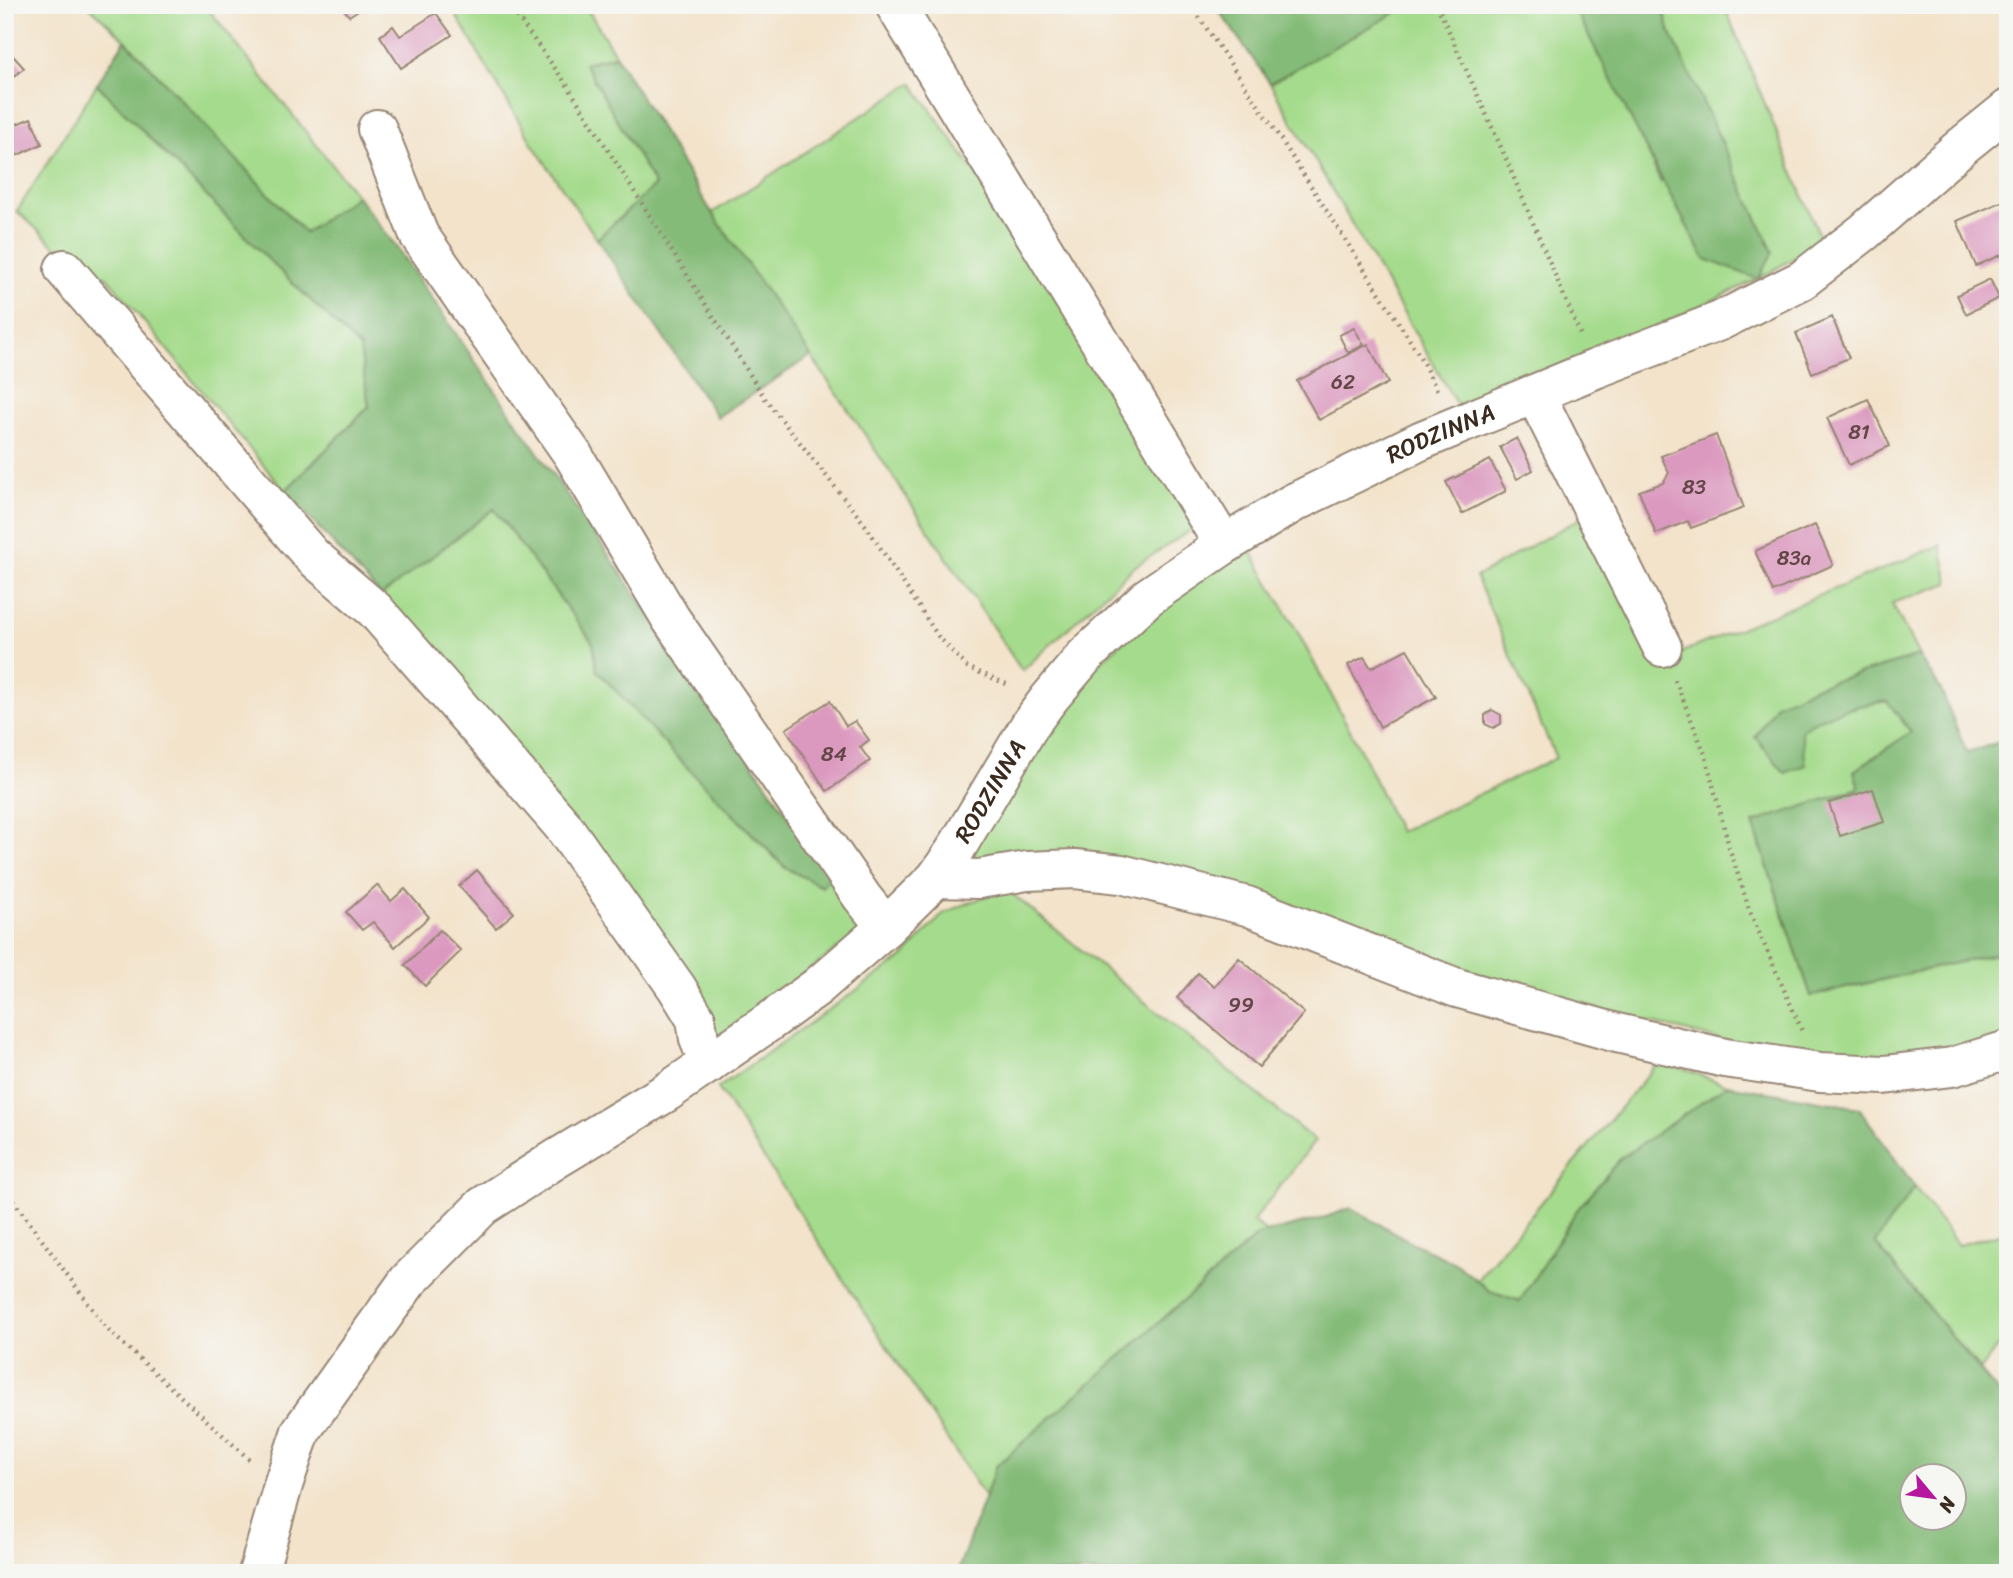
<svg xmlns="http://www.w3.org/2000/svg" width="2013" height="1578" font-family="Sriracha,sans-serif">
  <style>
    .green { fill: #a5db8c; stroke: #708255; stroke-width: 2 }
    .forest { fill: #84bb78; stroke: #60724b; stroke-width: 2; fill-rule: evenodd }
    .building { fill: #db99bf }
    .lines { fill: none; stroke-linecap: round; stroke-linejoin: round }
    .minor-casing { stroke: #978674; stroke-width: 42 }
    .path { stroke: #978674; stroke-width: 4.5; stroke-dasharray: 2 5; stroke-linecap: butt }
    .minor { stroke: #fff; stroke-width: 38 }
    .labels { text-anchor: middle; stroke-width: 6; stroke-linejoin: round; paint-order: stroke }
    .number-label { font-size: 21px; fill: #634646 }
    .street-label { font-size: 24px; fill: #3b2a1e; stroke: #f6f6f2 }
  </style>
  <rect width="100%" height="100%" fill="#f6f6f2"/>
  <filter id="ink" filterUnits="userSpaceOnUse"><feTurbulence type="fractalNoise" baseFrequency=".0143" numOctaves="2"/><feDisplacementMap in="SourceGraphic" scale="14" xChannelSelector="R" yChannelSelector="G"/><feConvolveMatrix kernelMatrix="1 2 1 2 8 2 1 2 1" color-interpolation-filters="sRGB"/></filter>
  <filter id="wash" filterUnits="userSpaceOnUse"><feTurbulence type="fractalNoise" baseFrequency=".00686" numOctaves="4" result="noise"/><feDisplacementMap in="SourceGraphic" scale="28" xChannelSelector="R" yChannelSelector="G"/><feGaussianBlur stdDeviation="1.57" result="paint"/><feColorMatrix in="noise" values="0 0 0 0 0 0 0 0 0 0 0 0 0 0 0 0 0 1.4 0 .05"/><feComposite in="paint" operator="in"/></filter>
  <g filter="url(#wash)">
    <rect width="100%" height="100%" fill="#f3e3cb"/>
    <!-- green -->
    <g class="green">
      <path d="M88,5h117l152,191 -52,37 -180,-193z"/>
      <path d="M450,5h135l31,51 -32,7 71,122 -58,54 -64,-94z"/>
      <path d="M1409,5h164l66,127 22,51 8,-153 -6,-25h61l98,237 -64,37 -132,62 -169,64 -187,-322z"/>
      <path d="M912,83l109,154 178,288 -65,42 -112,104 -164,-247 -146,-211z"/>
      <path d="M97,84l172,176 91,88 9,58 -84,85 -179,-215h-18l-71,-65z"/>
      <path d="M494,509l99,134 4,27 80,87 108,111 37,18 8,-10 39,50 -152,112 -336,-442z"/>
      <path d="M1586,515l89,140 266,-110 8,38 -57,20 27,53 -99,29 -19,45c26,-18 55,-24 86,-29l24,31 -57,39 5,17 -106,36 58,172 197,-45v85l-149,32 -127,-25 -279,-70 -90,-33 -394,-82 1,-11 113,-169 90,-83 76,-47 47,81 65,122 38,81 157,-74 -80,-181z"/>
      <path d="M1005,888l310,253 -62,80 14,12 -9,2 -262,231 -11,31 -267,-409 184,-130 42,-45z"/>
      <path d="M1660,1060l67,25 -106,73 -44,52 -57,91 -30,-10 -13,-11z"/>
      <path d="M1915,1187l43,58 50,-13v100l-28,38 -105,-127z"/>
    </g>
    <!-- forest -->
    <g class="forest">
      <path d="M1215,5h194l-139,78z"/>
      <path d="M1573,5h90l6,25 104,222 -15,27 -53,-20c-47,-83 -88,-169 -132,-254z"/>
      <path d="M125,40l180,193 52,-37 37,48 436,632 -8,11 -36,-19 -109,-111 -80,-87 -4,-27 -99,-134 -113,87 -96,-105 84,-84 -9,-59 -91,-88 -172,-176z"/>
      <path d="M616,56l96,157 99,143 -94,61 -120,-178 58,-54 -71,-122z"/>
      <path d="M1919,656l21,32 27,65 41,-14v212l-197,45 -58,-173 106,-35 -5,-17 57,-39 -24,-31c-32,5 -60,11 -86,29l5,35 -21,8 -30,-36 21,-33 44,-19z"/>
      <path d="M1727,1085l132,23 56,79 -40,56 125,152 8,3v175h-1051l39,-107 262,-231 62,-16 31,-11 62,35 42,20 35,28 30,10 57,-91 44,-52zM1912,1476h42v42h-42z"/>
    </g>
    <g id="blocks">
      <!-- building -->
      <g class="building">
        <path d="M341,5h25l-17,11z"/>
        <path d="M436,13l16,22 -51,33 -21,-32 13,-10 7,10z"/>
        <path d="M5,47l19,21 -19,16z"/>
        <path d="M31,118l11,26 -37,17v-32z"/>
        <path d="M2008,199v53l-32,14 -19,-45z"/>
        <path d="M1990,279l9,19 -33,16 -9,-19z"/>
        <path d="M1832,317l17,41 -37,15 -16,-40z"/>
        <path d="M1354,328l10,17 -16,8 -9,-18z"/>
        <path d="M1368,344l20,39 -69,37 -22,-39z"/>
        <path d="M1868,399l22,47 -41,19 -22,-47z"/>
        <path d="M1716,435l28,73 -53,20 -3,-7 -32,13 -17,-43 24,-8 6,-10 -8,-17z"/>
        <path d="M1517,438l16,32 -16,9 -17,-32z"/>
        <path d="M1490,460l16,31 -44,23 -16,-32z"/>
        <path d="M1815,525l18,40 -60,27 -18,-41z"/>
        <path d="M1407,649l29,48 -56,30 -32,-62 16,-8 7,11z"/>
        <path d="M830,701l16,25 9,-5 14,19 -9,7 10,14 -43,30 -41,-62z"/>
        <path d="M1492,710l9,5v9l-8,4 -8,-4v-9z"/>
        <path d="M1873,789l11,33 -44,14 -11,-33z"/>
        <path d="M477,870l37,43 -18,15 -37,-42z"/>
        <path d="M377,885l14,16 14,-12 24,28 -34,30 -22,-25 -11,8 -16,-18z"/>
        <path d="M440,930l21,21 -36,35 -20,-21z"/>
        <path d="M1239,958l65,55 -45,54 -82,-69 21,-25 16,14z"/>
      </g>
    </g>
  </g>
  <g filter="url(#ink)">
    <use href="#blocks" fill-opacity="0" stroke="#978674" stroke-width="2"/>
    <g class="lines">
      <defs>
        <g id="minor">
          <path d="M895,5l329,540"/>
          <path d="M377,129l42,106 154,220 98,164 191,278 24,30"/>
          <path d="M64,269l248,287 63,54 188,216 114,162 19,31 3,20 10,25"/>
          <path d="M1535,394l127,253"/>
          <path d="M936,878l43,1 48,-8 48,-2 46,5 126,32 210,82 160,45 108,25 95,14 64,3 68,-8 56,-17"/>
          <path id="s1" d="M258,1573l26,-91 17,-51 107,-150 75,-75 73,-47 111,-67 102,-70 48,-35 69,-60 50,-49 18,-26 77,-129 17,-23 37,-44 63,-59 76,-52 69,-42 127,-62 175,-72 125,-48 82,-41 62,-48 97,-85 47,-38"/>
        </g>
      </defs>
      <!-- minor casing -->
      <use href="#minor" class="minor-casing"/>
      <!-- path -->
      <g class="path">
        <path d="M509,5l58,80 199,315 100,126 72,110 29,31 44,19"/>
        <path d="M1191,5l89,133 138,215 21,41"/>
        <path d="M1437,5l63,140 81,191"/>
        <path d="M1675,680l30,74 24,93 21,65 53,121"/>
        <path d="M5,1189l101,139 146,134"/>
      </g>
      <!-- minor -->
      <use href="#minor" class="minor"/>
    </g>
  </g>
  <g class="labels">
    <!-- number labels -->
    <g class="number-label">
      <text x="1343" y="389">62</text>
      <text x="1859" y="439">81</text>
      <text x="1694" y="494">83</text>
      <text x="1794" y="565">83a</text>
      <text x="834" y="761">84</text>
      <text x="1241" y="1012">99</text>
    </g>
    <!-- street labels -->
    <g class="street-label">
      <text dy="8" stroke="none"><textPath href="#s1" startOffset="1690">RODZINNA</textPath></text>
      <text dy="8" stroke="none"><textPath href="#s1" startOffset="1102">RODZINNA</textPath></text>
    </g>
  </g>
  <!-- margin -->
  <rect width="2013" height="1578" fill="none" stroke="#f6f6f2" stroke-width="28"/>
  <!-- north arrow -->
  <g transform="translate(1933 1497) rotate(119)"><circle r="33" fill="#f6f6f2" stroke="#aba49d" stroke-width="2"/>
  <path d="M0-5L12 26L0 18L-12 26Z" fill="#b5179e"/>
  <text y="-10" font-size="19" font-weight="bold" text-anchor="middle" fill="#3b2a1e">N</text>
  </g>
</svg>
